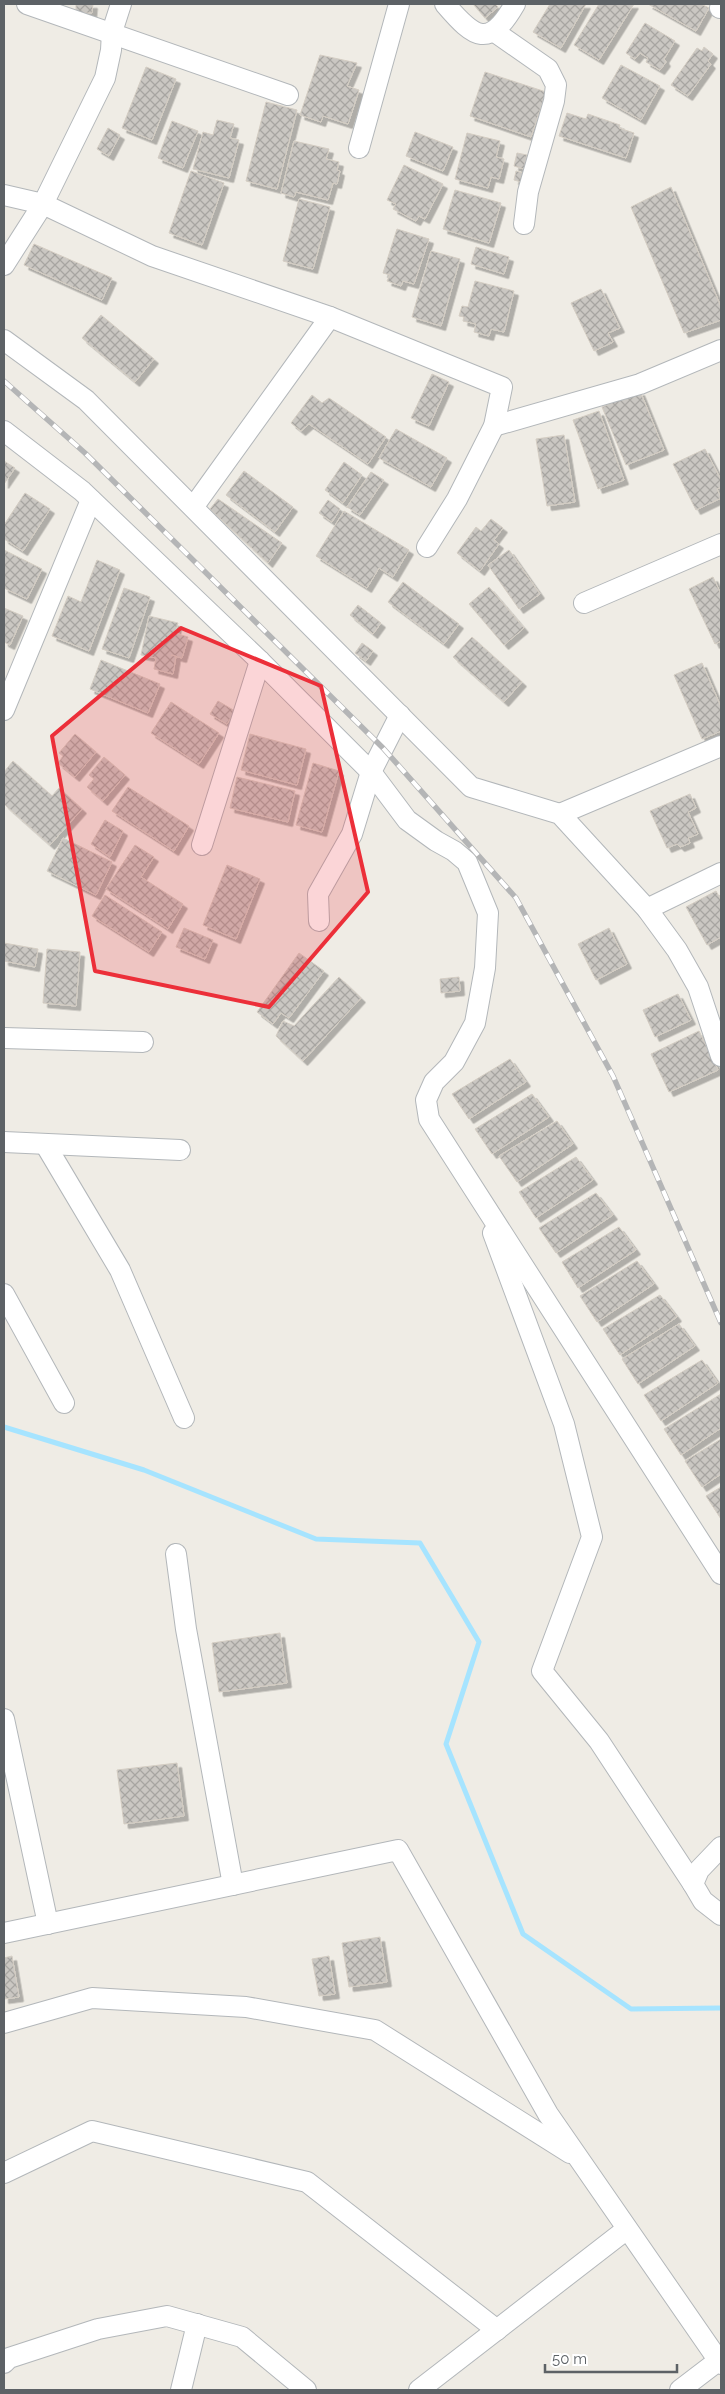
<svg xmlns="http://www.w3.org/2000/svg" width="725" height="2394" font-family="Raleway,sans-serif">
  <style>
    .lines { fill: none; stroke-linecap: round; stroke-linejoin: round }
    .stream { stroke: #a6e4ff; stroke-width: 5 }
    .building { fill: url(#building-cross-hatch); stroke: #d4cdc3; filter: url(#shadow) }
    .minor-casing { stroke: #b3b7ba; stroke-width: 22 }
    .minor { stroke: #fff; stroke-width: 20 }
    .rail-casing { stroke: #b4b5b6; stroke-width: 5.5 }
    .rail { stroke: #fff; stroke-width: 4; stroke-dasharray: 11; stroke-linecap: butt }
    .marked { fill: #ec2f39; fill-opacity: 0.2; stroke: #ec2f39; stroke-width: 4; stroke-linejoin: round }
  </style>
  <defs>
    <pattern id="building-cross-hatch" width="8" height="8" patternUnits="userSpaceOnUse" patternTransform="scale(1.25)"><rect width="8" height="8" fill="#cac7c2"/><path d="M0 0l8 8M0 8l8-8" fill="none" stroke="#a7a5a1"/></pattern>
    <filter id="shadow"><feDropShadow dx="4.5" dy="4.5" stdDeviation="0" flood-color="#0004"/></filter>
  </defs>
  <rect width="100%" height="100%" fill="#efece5"/>
  <g class="lines">
    <!-- stream -->
    <path class="stream" d="M4,1427l140,43 172,69 104,4 59,99 -33,102 77,190 108,75 90,-1"/>
  </g>
  <!-- building -->
  <g class="building">
    <path d="M76,4h17l-1,9h-16z"/>
    <path d="M473,4h22l3,3 -13,11z"/>
    <path d="M550,4h36l-25,44 -28,-16z"/>
    <path d="M599,4h35l-35,56 -25,-15z"/>
    <path d="M648,4h53l8,4 -13,23z"/>
    <path d="M645,23l30,18 -11,18 2,3 -6,8 -14,-8 2,-4 -8,-5 -5,6 -9,-6z"/>
    <path d="M704,47l9,7 -5,7 3,3 -23,32 -17,-11 26,-37 5,3z"/>
    <path d="M320,55l37,8 -10,23 12,4 -11,34 -25,-8 -2,6 -21,-7z"/>
    <path d="M621,65l39,21 -19,34 -39,-22z"/>
    <path d="M146,67l30,12 -24,61 -30,-12z"/>
    <path d="M485,72l61,20 -15,45 -61,-21z"/>
    <path d="M266,102l31,8 -20,79 -31,-8z"/>
    <path d="M567,113l19,6 2,-5 32,11 -1,3 15,5 -8,25 -67,-22z"/>
    <path d="M217,120l17,4 -4,14 9,2 -10,38 -36,-9 10,-37 10,3z"/>
    <path d="M172,121l26,10 -15,37 -25,-10z"/>
    <path d="M108,128l12,7 -11,21 -12,-7z"/>
    <path d="M415,132l38,15 -10,24 -37,-15z"/>
    <path d="M467,133l33,8 -4,16 8,2 -5,20 -8,-2 -3,11 -33,-9z"/>
    <path d="M294,141l35,8 -3,10 13,3 -2,8 3,1 -3,13 -4,-1 -5,17 -32,-8 -2,5 -13,-4z"/>
    <path d="M517,153l10,2 -3,14 -10,-3z"/>
    <path d="M404,165l39,19 -18,35 -6,-3 -3,5 -23,-12 3,-5 -9,-4z"/>
    <path d="M191,171l33,12 -22,62 -33,-12z"/>
    <path d="M516,171l7,2 -2,9 -7,-2z"/>
    <path d="M671,187l50,120v13l-37,13 -53,-126z"/>
    <path d="M455,190l46,13 -12,40 -46,-14z"/>
    <path d="M299,199l31,8 -17,62 -30,-8z"/>
    <path d="M397,229l32,10 -15,45 -11,-3 -2,5 -14,-5 3,-6 -7,-2z"/>
    <path d="M34,244l78,34 -10,22 -78,-35z"/>
    <path d="M476,247l33,10 -5,17 -33,-10z"/>
    <path d="M431,251l29,8 -19,67 -29,-9z"/>
    <path d="M475,281l39,10 -10,41 -13,-3 -2,7 -15,-4 2,-8 -13,-3 1,-4 -5,-1 3,-10 6,1z"/>
    <path d="M601,289l19,39 -12,5 5,9 -19,9 -23,-48z"/>
    <path d="M101,315l53,44 -19,23 -53,-44z"/>
    <path d="M432,374l17,8 -20,44 -18,-8z"/>
    <path d="M640,391l24,59 -38,15 -24,-58z"/>
    <path d="M312,395l10,8 7,-5 57,39 -18,27 -59,-40 -8,7 -10,-8z"/>
    <path d="M599,411l25,69 -26,9 -25,-69z"/>
    <path d="M396,429l51,29 -16,29 -52,-29z"/>
    <path d="M564,435l11,67 -28,4 -11,-67z"/>
    <path d="M705,449l16,31v7l-4,2 4,9 -25,12 -23,-46z"/>
    <path d="M4,461l11,7 -11,16z"/>
    <path d="M344,462l18,13 -19,28 -18,-13z"/>
    <path d="M244,471l49,36 -18,25 -49,-37z"/>
    <path d="M371,472l13,8 -24,35 -13,-8z"/>
    <path d="M25,493l25,16 -27,42 -19,-12v-14z"/>
    <path d="M218,499l64,44 -14,20 -58,-54z"/>
    <path d="M328,500l12,9 -8,13 -13,-9z"/>
    <path d="M344,511l65,39 -16,27 -14,-9 -12,20 -51,-32z"/>
    <path d="M491,519l12,9 -9,12 5,4 -19,27 -23,-18 19,-26 5,4z"/>
    <path d="M4,550l38,19 -15,30 -23,-11z"/>
    <path d="M509,550l31,44 -21,15 -31,-44z"/>
    <path d="M97,560l23,10 -31,81 -37,-15 16,-40 13,6z"/>
    <path d="M713,577l8,17v47l-6,3 -26,-55z"/>
    <path d="M403,582l56,42 -15,20 -56,-42z"/>
    <path d="M489,587l35,41 -20,17 -35,-41z"/>
    <path d="M124,588l26,9 -21,61 -27,-9z"/>
    <path d="M358,605l23,18 -8,11 -23,-19z"/>
    <path d="M4,608l19,8 -13,29 -6,-3z"/>
    <path d="M149,616l29,7 -3,10 13,4 -6,21 -11,-3 5,1 -3,18 -19,-5 2,-11 -15,-3z"/>
    <path d="M472,637l50,45 -18,20 -51,-45z"/>
    <path d="M362,643l11,8 -7,10 -11,-8z"/>
    <path d="M101,660l59,24 -12,29 -58,-24z"/>
    <path d="M702,663l19,44v24l-19,8 -28,-64z"/>
    <path d="M218,701l17,10 -8,13 -17,-10z"/>
    <path d="M171,702l48,31 -20,31 -48,-31z"/>
    <path d="M75,734l21,18 -21,25 -17,-14 5,-7 -4,-3z"/>
    <path d="M250,734l56,15 -9,36 -56,-15z"/>
    <path d="M104,757l21,18 -22,26 -16,-14 7,-8 -5,-4z"/>
    <path d="M13,761l39,35 7,-8 23,21 -32,36 -46,-41v-32z"/>
    <path d="M313,763l26,8 -17,61 -26,-7z"/>
    <path d="M237,777l58,14 -7,31 -58,-14z"/>
    <path d="M128,787l61,39 -15,25 -62,-40z"/>
    <path d="M690,794l6,14 -8,4 10,22 -10,4 2,5 -10,4 -3,-3 -10,4 -17,-37z"/>
    <path d="M105,820l18,11 -13,26 -19,-13z"/>
    <path d="M63,838l49,24 -16,33 -49,-24z"/>
    <path d="M135,845l19,12 -13,20 42,27 -15,25 -62,-40z"/>
    <path d="M227,865l33,14 -24,60 -33,-14z"/>
    <path d="M716,891l5,9v37l-14,8 -21,-38z"/>
    <path d="M105,895l57,37 -13,20 -57,-36z"/>
    <path d="M184,928l29,12 -8,19 -29,-12z"/>
    <path d="M609,928l18,36 -31,16 -18,-36z"/>
    <path d="M4,943l34,6 -3,18 -31,-6z"/>
    <path d="M47,949l33,3 -4,54 -33,-3z"/>
    <path d="M299,953l25,18 -35,47 -8,-5 -8,11 -16,-12z"/>
    <path d="M339,977l22,21 -58,63 -27,-25 7,-15 11,5z"/>
    <path d="M459,977l1,14 -19,2 -1,-14z"/>
    <path d="M678,994l13,26 -36,17 -12,-27z"/>
    <path d="M699,1031l19,39 -49,22 -18,-38z"/>
    <path d="M510,1059l16,23 -57,37 -17,-25z"/>
    <path d="M532,1094l17,23 -57,37 -17,-25z"/>
    <path d="M557,1121l16,23 -56,38 -18,-26z"/>
    <path d="M576,1157l17,23 -57,38 -17,-26z"/>
    <path d="M596,1193l17,22 -57,38 -17,-25z"/>
    <path d="M619,1227l17,23 -58,38 -16,-26z"/>
    <path d="M637,1261l17,23 -57,38 -17,-26z"/>
    <path d="M660,1295l17,22 -57,38 -17,-26z"/>
    <path d="M679,1324l16,22 -57,38 -16,-25z"/>
    <path d="M702,1360l16,23 -57,38 -17,-26z"/>
    <path d="M721,1394v34l-40,27 -17,-26z"/>
    <path d="M721,1439v35l-19,13 -17,-26z"/>
    <path d="M721,1487v32l-15,-23z"/>
    <path d="M280,1633l7,50 -68,9 -7,-49z"/>
    <path d="M177,1763l7,53 -60,8 -7,-54z"/>
    <path d="M380,1937l7,45 -38,5 -7,-44z"/>
    <path d="M12,1956l7,41 -15,2v-41z"/>
    <path d="M329,1956l6,38 -16,2 -7,-37z"/>
  </g>
  <g class="lines">
    <defs>
      <g id="minor">
        <path d="M27,4l261,91"/>
        <path d="M445,4c30,35 44,45 70,0"/>
        <path d="M720,8l1,-2"/>
        <path d="M495,32l53,37 8,16 -2,16 -26,91 -4,32"/>
        <path d="M359,148l40,-144"/>
        <path d="M4,195l39,9 109,52 178,61 172,70 -8,39 -37,73 -30,48"/>
        <path d="M4,265l39,-61 62,-126 6,-28 1,-18 9,-28"/>
        <path d="M4,340l82,60 385,387 89,27 87,95 30,41 21,37 23,69"/>
        <path d="M494,426l146,-42 81,-34"/>
        <path d="M4,431l78,60 178,170 111,111 36,48 29,21 18,10 13,11 21,51 -3,55 -10,55 -21,39 -20,20 -8,18 3,19 292,455"/>
        <path d="M194,506l136,-189"/>
        <path d="M584,603l137,-59"/>
        <path d="M4,710l87,-210"/>
        <path d="M560,814l161,-68"/>
        <path d="M202,845l58,-184"/>
        <path d="M647,909l74,-36"/>
        <path d="M319,921l-1,-27 34,-60 19,-62 29,-57"/>
        <path d="M4,1038l139,4"/>
        <path d="M4,1142l176,8"/>
        <path d="M45,1144l75,126 64,148"/>
        <path d="M493,1233l71,191 28,113 -50,134 57,70 94,143"/>
        <path d="M4,1294l60,109"/>
        <path d="M176,1554l10,75 47,256"/>
        <path d="M4,1719l44,205"/>
        <path d="M721,1847l-22,23 -6,14 10,17 18,14"/>
        <path d="M4,1933l394,-83 150,264 173,250"/>
        <path d="M4,2023l88,-25 154,9 129,23 195,123"/>
        <path d="M4,2173l88,-42 215,51 190,148"/>
        <path d="M4,2363l5,-5 89,-29 69,-13 75,21 64,53"/>
        <path d="M181,2390l16,-66"/>
        <path d="M419,2390l208,-161"/>
        <path d="M680,2390l38,-29"/>
      </g>
    </defs>
    <!-- minor casing -->
    <use href="#minor" class="minor-casing"/>
    <!-- minor -->
    <use href="#minor" class="minor"/>
    <defs>
      <path id="rail" d="M4,381l81,72 298,295 133,150 97,178 108,247"/>
    </defs>
    <!-- rail casing -->
    <use href="#rail" class="rail-casing"/>
    <!-- rail -->
    <use href="#rail" class="rail"/>
  </g>
  <!-- marked area -->
  <path class="marked" d="M181,628l140,58 47,206 -99,115 -174,-36 -43,-235z"/>
  <!-- border -->
  <rect width="725" height="2394" fill="none" stroke="#5d6266" stroke-width="10"/>
  <!-- scale -->
  <path d="M545 2364v8h132v-8" fill="none" stroke="#5d6266" stroke-width="2.5"/>
  <text x="552" y="2364" font-size="15" fill="#5d6266" stroke="#ffffff" stroke-width="4" paint-order="stroke">50 m</text>
</svg>
